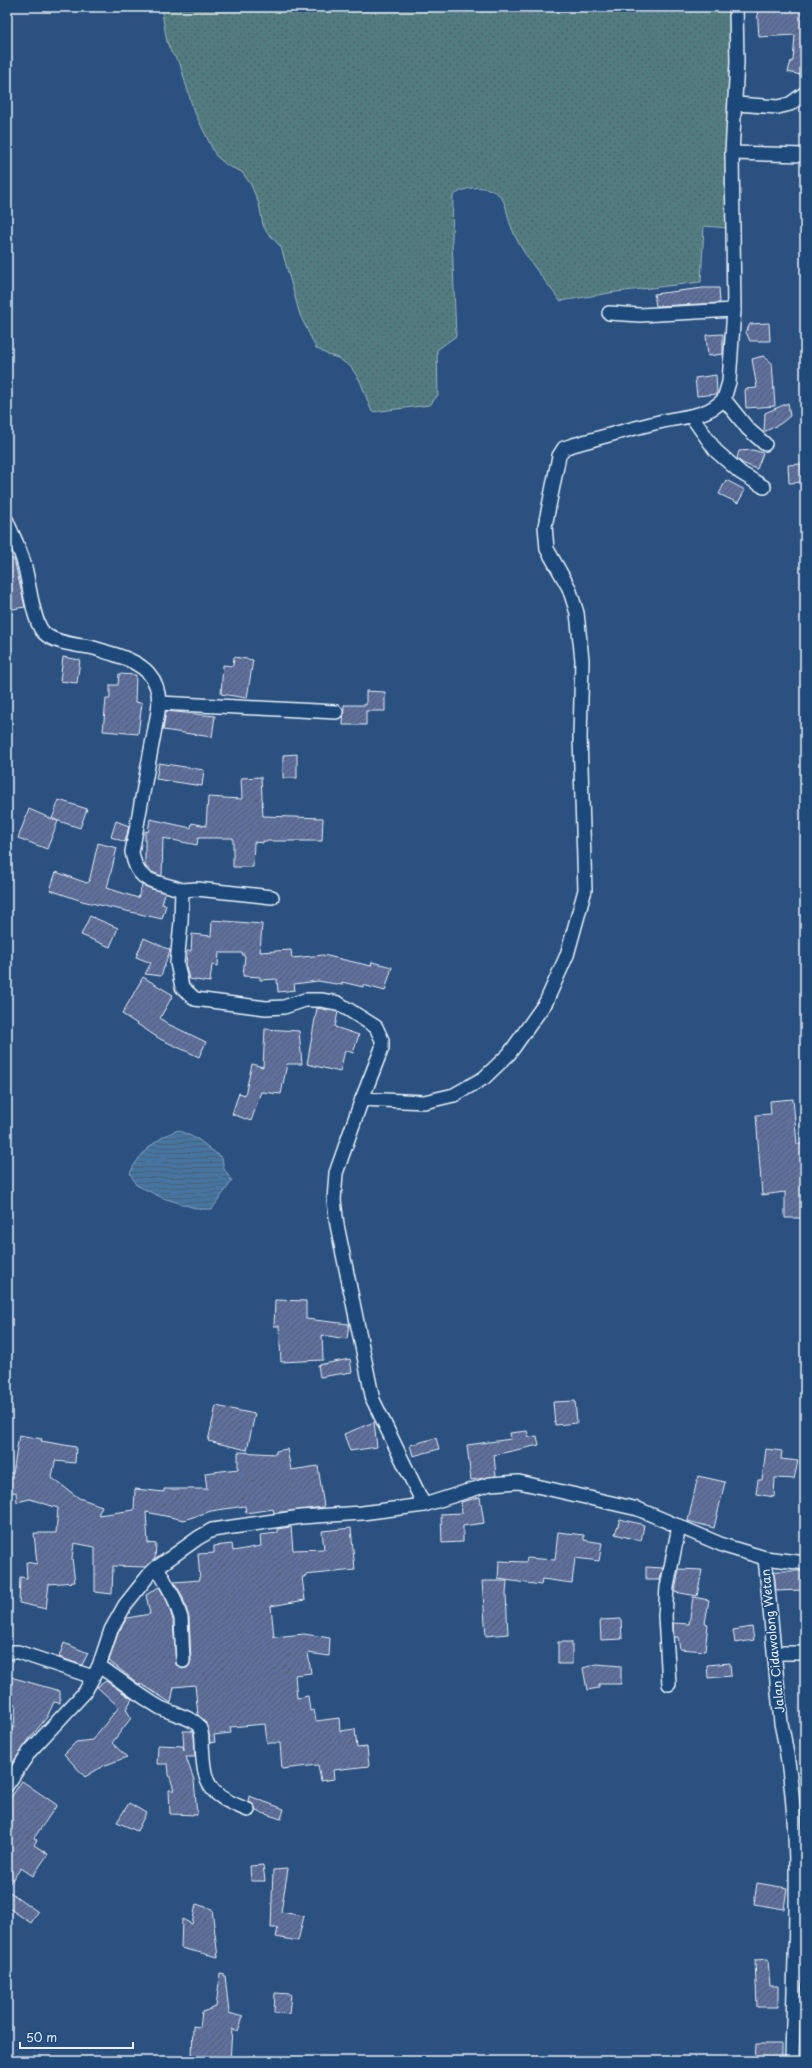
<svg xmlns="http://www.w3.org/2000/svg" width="812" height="2068" font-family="'Playpen Sans',sans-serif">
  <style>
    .grass { fill: url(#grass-dots); stroke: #9eb6bc }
    .water { fill: url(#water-rules); stroke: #87a6c4 }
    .building { fill: url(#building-hatch); stroke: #e8f1f8 }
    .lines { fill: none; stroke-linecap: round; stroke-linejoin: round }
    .street-casing { stroke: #e8f1f8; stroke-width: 16 }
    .street { stroke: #1f4a7a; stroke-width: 13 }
    .labels { text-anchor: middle; stroke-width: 3; stroke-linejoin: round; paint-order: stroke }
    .street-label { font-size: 12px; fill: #e8f1f8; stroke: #1f4a7a }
  </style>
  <defs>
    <pattern id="grass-dots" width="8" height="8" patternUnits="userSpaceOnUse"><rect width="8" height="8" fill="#537b81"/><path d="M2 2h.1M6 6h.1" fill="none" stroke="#4d6468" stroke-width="1.8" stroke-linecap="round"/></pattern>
    <pattern id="water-rules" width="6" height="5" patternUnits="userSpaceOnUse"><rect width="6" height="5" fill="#4674a2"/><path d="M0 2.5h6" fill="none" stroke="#465e76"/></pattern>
    <pattern id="building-hatch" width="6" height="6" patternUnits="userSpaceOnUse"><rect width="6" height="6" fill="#5f6f9c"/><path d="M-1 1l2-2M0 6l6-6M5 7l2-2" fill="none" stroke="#525c73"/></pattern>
  </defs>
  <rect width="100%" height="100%" fill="#2b5180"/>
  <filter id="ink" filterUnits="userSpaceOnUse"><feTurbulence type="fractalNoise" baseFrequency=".025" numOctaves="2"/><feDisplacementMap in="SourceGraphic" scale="8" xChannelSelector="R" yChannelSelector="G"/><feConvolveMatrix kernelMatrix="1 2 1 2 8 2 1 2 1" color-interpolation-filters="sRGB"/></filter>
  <g filter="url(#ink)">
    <!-- grass -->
    <path class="grass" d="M161,7h565l4,6 3,13 -5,202 -24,-2 -3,56 -85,10 -56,9c-16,-23 -40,-48 -49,-75 -4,-9 -4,-24 -12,-31 -12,-11 -34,-9 -46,1l-1,44 4,96 -19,14 1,45 -8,10 -58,7 -12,-31 -9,-14 -13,-9 -10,-3 -12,-7 -16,-33 -19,-68 -15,-16 -3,-6 -4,-21 -8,-19 -9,-13 -14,-6 -12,-10 -23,-47 -13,-45 -9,-12 -4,-10z"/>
    <!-- water -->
    <path class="water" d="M178,1130l21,10 23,18 2,11 8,12 -20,28h-14l-35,-11 -27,-13 -6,-12c9,-20 28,-36 48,-43z"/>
    <!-- building -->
    <g class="building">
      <path d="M757,7h45v18h3v51l-17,-4 3,-11h2l2,-26 -36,2z"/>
      <path d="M703,288h16l1,15 -64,3 -2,-12z"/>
      <path d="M769,323l1,18h-20l-4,-9 4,-8z"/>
      <path d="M723,334v20l-15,2 -2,-21z"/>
      <path d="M763,356l9,7 3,43 -29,2 -1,-19 12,-1 -5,-29z"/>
      <path d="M716,375l1,19 -20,2 -2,-18z"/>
      <path d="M788,403l2,13 -10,8 -16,8 1,-19z"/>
      <path d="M753,450l10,3 -6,16 -15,-6 -5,-5 2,-7z"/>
      <path d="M801,464l1,18 -13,1 -1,-18z"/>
      <path d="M726,480l19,10 -7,13 -19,-9z"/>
      <path d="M14,559l11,48 -18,3v-50z"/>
      <path d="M63,657l17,3 -3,23 -17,-2z"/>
      <path d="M234,657l19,3 -6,38 -26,-4 2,-29 10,1z"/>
      <path d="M119,674l17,1 -1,27 7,1 -4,31 -35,-3 3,-32h4v-14h8z"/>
      <path d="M366,691l19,1v19h-19v14h-23l1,-20h22z"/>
      <path d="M166,711l49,5 -3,21 -49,-7z"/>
      <path d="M297,754v24h-14v-23z"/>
      <path d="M159,763l45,7 -2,16 -46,-7z"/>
      <path d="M261,777l2,39 60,2 -1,23h-59v2l-9,-1 -1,25h-20v-29h-35l-1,7 -34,-7 -1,38 -10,-4 -7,-6v-35l3,1 2,-13 41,9 1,-5 14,3 2,-29 34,2 -1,-21z"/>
      <path d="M59,800l28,9 -7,19 -27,-9 5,2 -11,28 -29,-11 11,-29 23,10z"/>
      <path d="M116,821l13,5 -4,16 -14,-5z"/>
      <path d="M98,843l19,5 -10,40 31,10 4,-13 23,8 -3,11 4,1 -4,14 -80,-18 -32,-11 6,-18 31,11 2,-1z"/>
      <path d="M90,916l28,12 -8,19 -29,-12z"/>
      <path d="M212,920l50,4 -2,28 31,-2 1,8 31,-3 48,11 1,-4 20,5 -7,24 -22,-6v2l-21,-5v3l-24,-4 -24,3 1,6 -17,2 -1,-13 -17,1v-3l-17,-1 2,-20h-2v-3h-24l-1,13 -6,-1 -2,17 -21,-3 -3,-12 1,-16h4l1,-17 19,2z"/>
      <path d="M144,938l26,12 -9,26 -16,-2 6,-11 -15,-6z"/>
      <path d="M143,977l30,18 -13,23 8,6 38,18 -7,15 -39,-18 -38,-25z"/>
      <path d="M317,1008l21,4 -3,15 24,8 -6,18 -8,-3 -5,22 -33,-8z"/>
      <path d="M265,1029l34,2 3,33h-15l-6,30 -20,-2 -10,29 -19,-7 7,-21 6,2 7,-31 11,3z"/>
      <path d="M793,1099l4,45h8v74h-20v-26l-23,3 -6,-80 15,-1 -1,-13z"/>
      <path d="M275,1300l31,1v18l43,5 -2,15 -25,-4 1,25 -42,2 -2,-36h-5z"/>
      <path d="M350,1359l2,13 -32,5 -2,-12z"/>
      <path d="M575,1401l2,22 -22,2 -2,-23z"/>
      <path d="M216,1406l39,8 -8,36 -39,-9z"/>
      <path d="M374,1422l3,25 -27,4 -6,-17z"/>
      <path d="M527,1431l2,6 8,-1 2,9 -45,10 2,21 -25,4 -4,-35 44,-6 -1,-6z"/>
      <path d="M19,1435l23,4 -1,2 35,6 -1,16 -20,-2 -3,17 27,20 23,8 -4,9 36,-5 1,-21 29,3v-3h43l-2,-16 33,-4v-17l38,2v-3l11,-2 4,21 27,-4 6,41 -50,6 -1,-4 -27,4 -1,-7 -34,5 -27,9 -38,-8 2,31 8,1 -1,15 -10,8 -32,-1 -1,28 -17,-2v-45l-21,-4 -2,15 3,24 -26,2 -3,25 -27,-6 1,-26 7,1 -1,-16 11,2 -3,-31h22l2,-25 -28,-9 -13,3 -1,-10 -9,1v-20h6z"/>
      <path d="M436,1438l3,11 -26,7 -3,-11z"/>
      <path d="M766,1449l16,2 -1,8 17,2 -4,18 -19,-1 -1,19 -18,-3 2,-14h4z"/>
      <path d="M698,1476l27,6 -11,46 -26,-7z"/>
      <path d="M480,1497l4,26 -21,3v16l-21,1 -1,-29 21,-1 -1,-11z"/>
      <path d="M620,1519l24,6 -3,16 -26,-7z"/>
      <path d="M291,1527l2,23 31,-1 -2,-18 29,-3 4,42 -50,5v2h-3l3,23 -34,6 3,31 30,-3 26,4 -1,18 -21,-3 3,20 -16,2 2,23 11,-2 2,15 4,-1 2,11 23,-3 1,13 15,-2 2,19 10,-1 2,19 -36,4 1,9 -13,2 -3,-16 -36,4 -2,-26h-13l-2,-19 -35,3 1,6 -17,2 1,7 -5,1 -2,-17 -10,-11 -3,-30 -21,2 -3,16 -30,-19 -1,1 -31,-24 9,-28 9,-15 23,-4 -4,-19 13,-8 8,14 6,19 3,45 7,4 5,-2 3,-6 -2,-44 -7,-22 -8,-13 26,-2 -2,-26 16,-1v-7l18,-2 1,7 28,-5 -1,-11 18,-2 -1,-4z"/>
      <path d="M558,1532l26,3v5l18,3 -3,18 -24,-3 -3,25 -30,-4 -1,6 -43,-6 1,-18 27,1 1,-4 28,2z"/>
      <path d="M646,1567l17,1 -3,12h-14z"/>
      <path d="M679,1569l23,1 -5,26 -22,-4z"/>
      <path d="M774,1571h28v19l-26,1z"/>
      <path d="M482,1581h25l-1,13 2,40 -22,2z"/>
      <path d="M693,1597l16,3 -4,23 3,1 -3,27 -25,-2 -2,-12h-4l-1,-14 16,1z"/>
      <path d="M621,1619l1,20 -21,1 -1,-20z"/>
      <path d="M752,1627l2,13 -19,3 -2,-13z"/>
      <rect x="558" y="1642" width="14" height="22"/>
      <path d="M64,1643l24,10 -6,12 -23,-8z"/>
      <path d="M730,1663l1,13 -23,2 -1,-13z"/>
      <path d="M597,1664l24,2v18h-22v4l-12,2 -4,-22z"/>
      <path d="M7,1676l53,15v12l-6,-1 -7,15 -17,21 -23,33v-40l7,-4 2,-23 -9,1z"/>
      <path d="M106,1681l26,18 -6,10 5,9 -19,25 15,14 -24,9 -18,11 -21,-23 12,-12 16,-2 27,-33 -22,-20z"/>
      <path d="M183,1731h9l2,4 1,22h-9l8,23 3,35 -27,-1 -1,-24h5l-5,-16 -1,-10h-11l1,-19 25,1 1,5z"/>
      <path d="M22,1781l35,24 -23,33 3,2 -3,5 14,9 -15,22 -12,-8 -14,19v-84z"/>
      <path d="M249,1796l35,13 -3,10 -25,-8 -2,-6 -6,-4z"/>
      <path d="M129,1803l17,10 -9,18 -20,-9z"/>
      <path d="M263,1865l2,16h-14l-1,-15z"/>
      <path d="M288,1869l-7,43 23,4 -6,25 -22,-4 2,-9h-7l2,-58z"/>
      <path d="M757,1883l30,5 -3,21 -30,-5z"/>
      <path d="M7,1890l31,22 -7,11 -24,-16z"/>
      <path d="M196,1904l16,5 6,48 -37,-9 1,-29 10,5z"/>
      <path d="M768,1959l2,27h8v21h-21l-2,-47z"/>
      <path d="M220,1974l5,1 4,38 14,4 -5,14 -6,-2 -2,32h-22v-4h-16l1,-31 7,1 2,-15 14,-5z"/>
      <path d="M275,1993l16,1 -2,20 -15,-1z"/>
      <path d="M756,2044h26v17h-27z"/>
    </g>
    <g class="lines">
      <defs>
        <g id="street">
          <path d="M736,7l1,55 -5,91 2,157 -5,72 -5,17 24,30 17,15"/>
          <path d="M736,104l42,3 12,-3 15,-11"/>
          <path d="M732,153l73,2"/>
          <path d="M609,313l31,2 94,-5"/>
          <path d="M692,417l24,34 25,22 23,14"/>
          <path d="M7,521c5,13 12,26 16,39 6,17 9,62 21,73 10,10 33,12 46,14 8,2 16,5 23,7 30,9 50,23 45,58l-26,140c5,33 23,28 50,38l-1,32 -4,41 5,24 13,12 71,9 18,-1 21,-7h16l17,3 38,24 6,13v8l-20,51 62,3 30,-7 30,-17 25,-24 37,-52 21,-47 18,-65 -5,-153 2,-77 -5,-47 -8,-25 -22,-39 -2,-23 14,-70 5,-8 9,-3c29,-8 57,-16 86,-23 24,-6 47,-4 65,-23"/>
          <path d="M160,703l176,9"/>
          <path d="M182,890l15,-1 75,8"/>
          <path d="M362,1099l-26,74 -2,27 3,25 36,175 51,105 66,-21 29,-2 119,27 87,37 40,12 40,5"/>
          <path d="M765,1558l16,165c24,109 13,227 11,338"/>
          <path d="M157,1567l17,31 7,20 2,43"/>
          <path d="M7,1652h11l75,25"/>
          <path d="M775,1653h30"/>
          <path d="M99,1666c20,13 39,29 60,41 10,6 32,10 39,18 4,5 4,12 4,17 2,44 5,52 46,68"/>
          <path d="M669,1684l-4,-68 2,-29 12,-61"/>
          <path d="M7,1785l23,-34 55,-59 14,-26 12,-36 14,-25 27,-34 46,-33 14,-8 89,-13 61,-4 62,-8"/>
        </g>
      </defs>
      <!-- street casing -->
      <use href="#street" class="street-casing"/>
      <!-- street -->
      <use href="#street" class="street"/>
    </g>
  </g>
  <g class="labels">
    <!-- street labels -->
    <g class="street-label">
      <text transform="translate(773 1641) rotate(-96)" y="4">Jalan Cidawolong Wetan</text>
    </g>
  </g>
  <!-- margin -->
  <rect width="812" height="2068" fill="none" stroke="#1f4a7a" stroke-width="24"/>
  <rect x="12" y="12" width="788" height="2044" fill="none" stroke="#e8f1f8" stroke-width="1.5" filter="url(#ink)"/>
  <!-- scale -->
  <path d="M20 2042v6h113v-6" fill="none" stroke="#e8f1f8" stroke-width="2"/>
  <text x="26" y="2042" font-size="12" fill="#e8f1f8" stroke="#1f4a7a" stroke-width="3" paint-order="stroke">50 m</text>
</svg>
